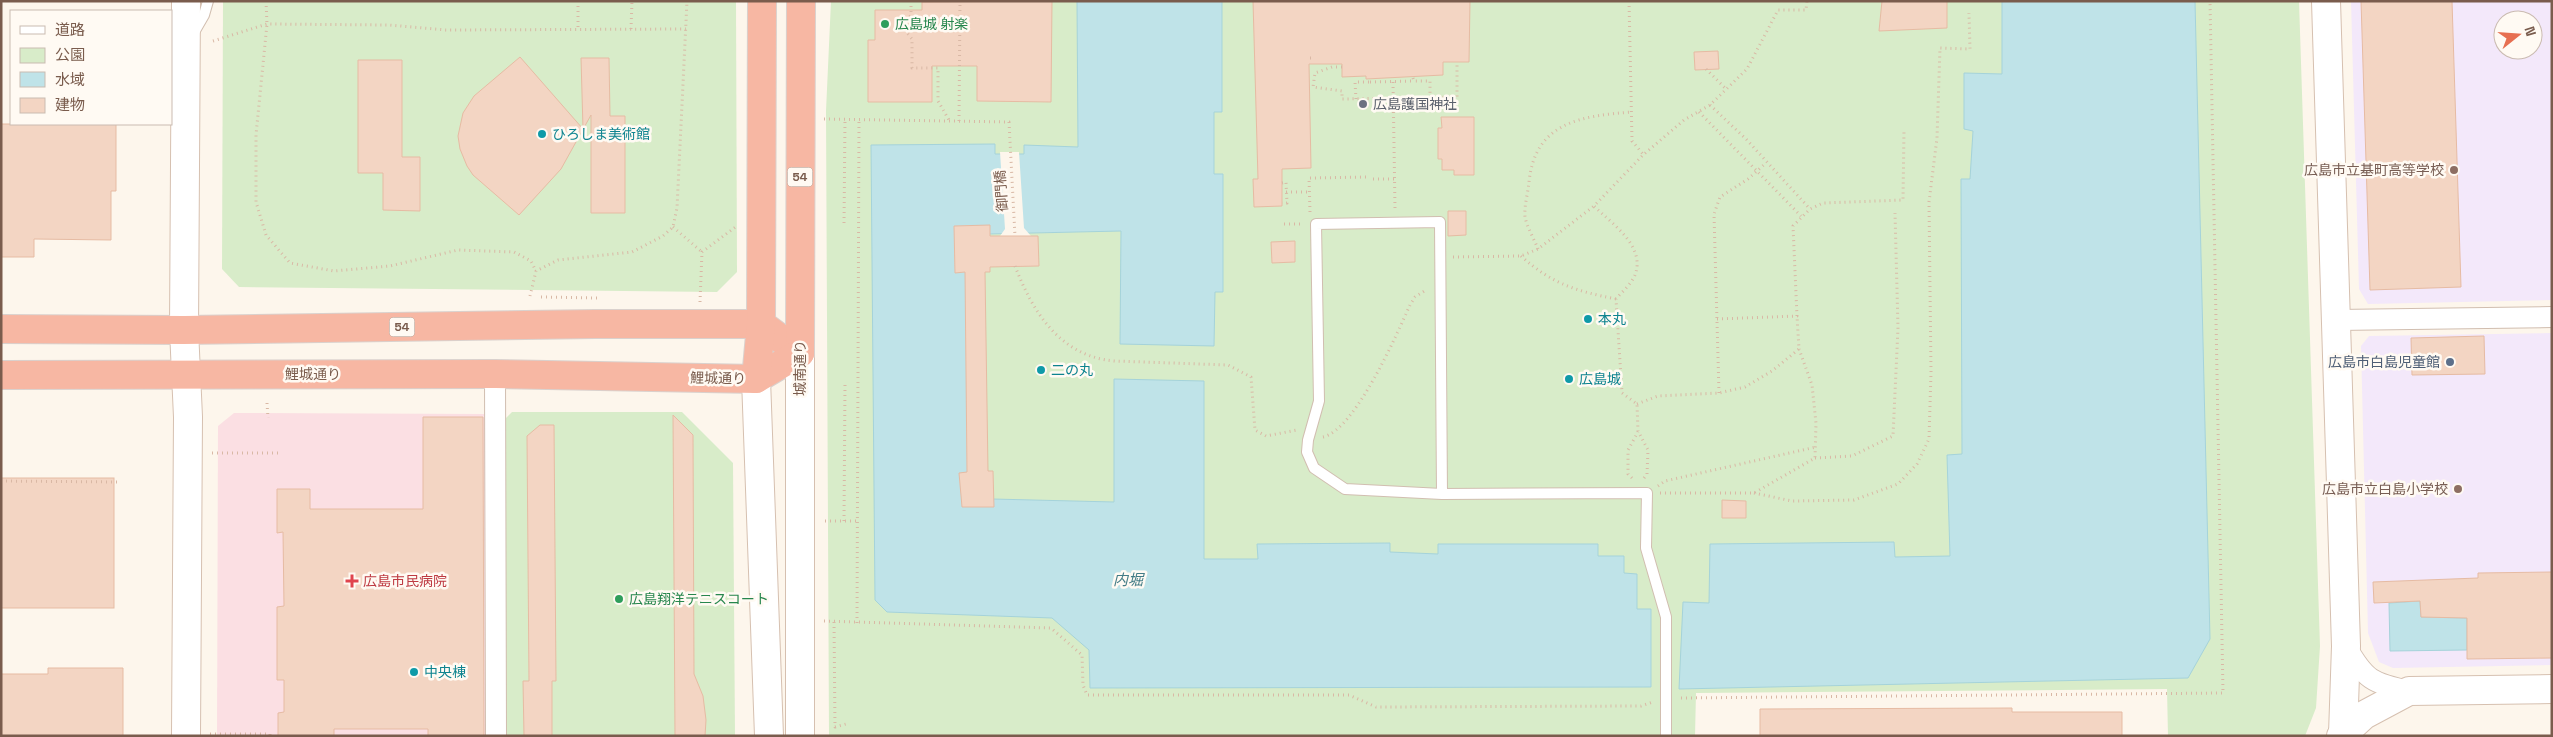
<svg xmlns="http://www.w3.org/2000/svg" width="2553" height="737" font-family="'Space Grotesk','Noto Sans JP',sans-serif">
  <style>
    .education { fill: #f3e8fa; fill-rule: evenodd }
    .medical { fill: #fbdfe3 }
    .green { fill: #d8ecc9 }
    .water { fill: #bfe3e8; stroke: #a5d3da }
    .pier { fill: #fdf6ec }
    .building { fill: #f3d5c3; stroke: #e6bba3 }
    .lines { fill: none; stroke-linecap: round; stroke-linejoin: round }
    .lane-casing { stroke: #d1beb0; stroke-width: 12 }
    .street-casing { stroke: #d1beb0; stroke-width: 22 }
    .secondary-casing { stroke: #d6c0b0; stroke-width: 30 }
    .highway-casing { stroke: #dad1cd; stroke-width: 30 }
    .path { stroke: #d9b8a5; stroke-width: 3; stroke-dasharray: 1 4; stroke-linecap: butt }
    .lane { stroke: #fff; stroke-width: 10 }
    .street { stroke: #fff; stroke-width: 20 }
    .secondary { stroke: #fff; stroke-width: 28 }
    .highway { stroke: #f7b7a3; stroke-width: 28 }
    .leisure-dot { fill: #2e9e5b; stroke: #fffaf3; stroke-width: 2 }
    .worship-dot { fill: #6b7280; stroke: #fffaf3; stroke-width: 2 }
    .culture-dot { fill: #0f9aa8; stroke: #fffaf3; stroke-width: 2 }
    .education-dot { fill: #8d6e63; stroke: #fffaf3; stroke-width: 2 }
    .service-dot { fill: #5c6f8a; stroke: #fffaf3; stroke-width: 2 }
    .health-dot { fill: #e0444e; stroke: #fffaf3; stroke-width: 2 }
    .labels { text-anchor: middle; stroke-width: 5; stroke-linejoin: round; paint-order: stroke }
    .shield { fill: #fffaf3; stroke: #a28b7f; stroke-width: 1 }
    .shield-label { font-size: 12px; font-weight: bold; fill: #7a5c4d }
    .leisure-label { font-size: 14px; fill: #27864d; stroke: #fffaf3; text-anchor: start }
    .worship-label { font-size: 14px; fill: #5b616d; stroke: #fffaf3; text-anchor: start }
    .culture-label { font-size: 14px; fill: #0d838f; stroke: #fffaf3; text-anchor: start }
    .education-label { font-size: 14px; fill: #785e54; stroke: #fffaf3; text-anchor: end }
    .street-label { font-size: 14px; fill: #7a5c4d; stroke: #fffaf3 }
    .service-label { font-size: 14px; fill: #4e5e75; stroke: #fffaf3; text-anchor: end }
    .health-label { font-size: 14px; fill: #be3a42; stroke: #fffaf3; text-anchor: start }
    .water-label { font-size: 15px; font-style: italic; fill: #437c86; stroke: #fffaf3 }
  </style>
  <rect width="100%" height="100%" fill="#fdf6ec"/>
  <!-- education -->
  <g class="education">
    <path d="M2351,1h201v299l-184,4 -9,-15zM2503,20h30v30h-30z"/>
    <path d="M2552,333v332l-159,3 -14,-6 -11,-29 -7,-287 8,-10z"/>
  </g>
  <!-- medical -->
  <path class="medical" d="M234,413l251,1 2,322h-270l1,-310z"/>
  <!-- green -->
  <g class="green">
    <path d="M223,1h513l1,271 -20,20 -478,-5 -17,-18z"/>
    <path d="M831,1h1468l21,645 -4,62 -11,28h-137l-1,-47 -471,4 -1,43h-866l-3,-625z"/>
    <path d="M512,412h170l51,51 2,273h-230l-2,-315z"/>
  </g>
  <!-- water -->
  <g class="water">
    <path d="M1077,1h145v111h-8v62h9v118h-8l-1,54 -94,-2 1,-113 -133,3 -22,37 2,203 24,25 122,3v-123l90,2v178h54l-1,-15 133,-1v9l48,2v-10h160v12h26v17l13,1v35h14v78l-561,1 -1,-38 -37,-32 -165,-6 -12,-12 -4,-455 124,-1v10h29v-9l54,2z"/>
    <path d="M2002,1h193l15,638 -22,39 -509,11 4,-87 26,1 1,-59 184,-2 1,15 55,-1 -3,-101 15,-1 -1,-275h9l3,-48 -9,-2v-56l38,1z"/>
    <path d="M2420,601l1,16 46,1v32l-77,1 -1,-48z"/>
  </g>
  <!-- pier -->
  <path class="pier" d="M1000,152h19l5,76 7,8h-31l5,-7z"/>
  <!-- building -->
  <g class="building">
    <path d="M1052,1l-1,101 -74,-1v-35h-45v36h-64v-62h7v-30h47v-8z"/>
    <path d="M1253,1h217l-1,61h-26v13l-77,4v-3l-24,1v-13h-33l2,104 -29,1v37l-28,1 -1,-28h5z"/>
    <path d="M1882,1h65v27l-68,3z"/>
    <path d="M2361,1h91l9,286 -91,3z"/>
    <path d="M1718,51l1,18 -24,1 -1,-18z"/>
    <path d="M520,57l63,72 -2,-71h28l1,58h15v97h-34v-98l-30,54 -42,46 -46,-40 -6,-9 -7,-17 -2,-13 5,-23 11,-17z"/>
    <path d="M358,60h44v97h18v54l-37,-1v-37h-25z"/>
    <path d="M1441,117h33v58h-20v-5h-12v-11h-4v-31h4z"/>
    <path d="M1,124h115v67h-5v49l-77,-1v18h-33z"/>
    <path d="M1448,211h18v24l-18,1z"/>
    <path d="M990,225v11h48l1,30 -49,1v5h-5l3,199h5l1,36h-32l-3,-34 8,-1 -2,-200 -10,1 -1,-47z"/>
    <path d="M1295,241v21l-23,1 -1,-21z"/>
    <path d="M2484,336l1,38 -73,1 -1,-37z"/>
    <path d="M673,415l20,20 1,239 9,22 3,24 -1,16h-30z"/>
    <path d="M423,417h60l1,319h-56v-7h-94v7h-56v-23l6,-1v-32h-7v-73l7,-1 -1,-74 -6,1v-44h33v20h113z"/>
    <path d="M540,425h14l2,256h-4v55h-28l-1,-55h6l-2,-245z"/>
    <rect x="1" y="478" width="113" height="130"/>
    <path d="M1722,500l24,1v17h-24z"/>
    <path d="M2552,572v86l-85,1v-41l-46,-1 -1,-16 -46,2 -1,-21 105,-4v-5z"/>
    <path d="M48,668h75v68h-122v-62h47z"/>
    <path d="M2012,708v4h110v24h-362v-27z"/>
  </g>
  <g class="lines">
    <defs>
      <g id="lane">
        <path d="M193,34l11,-19 4,-14"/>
        <path d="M1442,494l-2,-272 -124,2 3,177 -11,39 -1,12 7,16 31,21 97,5 205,-1 -1,55 20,69v119"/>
      </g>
      <g id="street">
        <path d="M2337,320l215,-3"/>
        <path d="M495,374l1,362"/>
        <path d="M2346,646c19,34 26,37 63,45"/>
      </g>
      <g id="secondary">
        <path d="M2326,1l20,645 -3,88"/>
        <path d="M800,353v383"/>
        <path d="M756,379l13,357"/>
        <path d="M186,736l2,-319 -4,-87 2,-329"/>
        <path d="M2341,736l23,-21 45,-24 143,-2"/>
      </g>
      <g id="highway">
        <path d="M1,329l183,1 411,-6h166l39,29"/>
        <path d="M800,353l1,-352"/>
        <path d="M1,375l494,-1 261,5 44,-26"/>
        <path d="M756,379l5,-55 1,-323"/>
      </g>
    </defs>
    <!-- lane casing -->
    <use href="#lane" class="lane-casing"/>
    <!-- street casing -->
    <use href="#street" class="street-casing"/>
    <!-- secondary casing -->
    <use href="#secondary" class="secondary-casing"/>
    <!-- highway casing -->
    <use href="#highway" class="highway-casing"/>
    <!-- path -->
    <g class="path">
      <path d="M266,1l1,23 -11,111v67l10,33 24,28 44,8 56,-5 68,-16 56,2 17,9 5,10"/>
      <path d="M578,1v29"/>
      <path d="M911,1v14l-5,6 1,12 5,6v29h26v33l11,19"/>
      <path d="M1629,1l3,140 11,13"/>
      <path d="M631,29l1,-28"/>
      <path d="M213,41l54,-17 122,1 57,5 240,-1"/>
      <path d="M1310,58h1"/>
      <path d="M1342,67h-10l-17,6 -2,14 29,4v8l115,-2v-35"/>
      <path d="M1706,69l20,20"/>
      <path d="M1413,78l1,3h16v17"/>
      <path d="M1370,82l44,-1"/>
      <path d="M1393,82l2,127"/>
      <path d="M1356,99l-1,-17h15v-3"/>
      <path d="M1710,105l36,34 64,70"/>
      <path d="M1699,112l102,104"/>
      <path d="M824,119l185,3 6,114"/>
      <path d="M959,121l1,-120"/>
      <path d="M1373,179h22"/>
      <path d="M1282,183l4,-1 1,21h-5"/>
      <path d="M1286,192h23"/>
      <path d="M1310,212l-1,-34 59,-1"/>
      <path d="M844,223l1,-103"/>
      <path d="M1284,224h18"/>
      <path d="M673,227l29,25"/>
      <path d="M1538,249c-4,-10 -11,-22 -13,-32 -1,-11 3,-24 4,-35 6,-60 52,-66 103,-70"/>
      <path d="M1521,256c31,28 55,35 95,43"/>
      <path d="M1453,257l68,-1 17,-7 56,-43"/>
      <path d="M1015,266c18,47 46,91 100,95l113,4 23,12 4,53 11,6 31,-6"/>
      <path d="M530,296l6,-25 22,-11 74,-8 31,-16 10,-9 4,-19 10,-207"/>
      <path d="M541,297l57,1"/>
      <path d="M700,302l2,-50 35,-26"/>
      <path d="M1717,319l80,-3 -4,-90 17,-17 13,-6 80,-3 1,-71"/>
      <path d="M1719,393l-5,-179 6,-17 28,-18 18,-16"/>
      <path d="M267,403l1,15"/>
      <path d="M1637,404l21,-8 61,-3 26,-6 27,-16 27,-22 -2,-33"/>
      <path d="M1323,437c32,-7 74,-103 87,-132l5,-8 11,-7"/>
      <path d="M212,453h68"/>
      <path d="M1815,458l37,-2 41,-20 5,-108 -3,-115"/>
      <path d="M1632,478l-4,-4v-24l10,-18"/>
      <path d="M1644,478l3,-4 1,-24 -10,-19 -1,-27 -15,-11 -6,-94c6,-7 16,-16 19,-24 11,-29 -23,-51 -41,-69l49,-51 41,-35 26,-15 37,-36 31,-59h28l1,-9"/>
      <path d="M1,481l116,1"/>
      <path d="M1658,486l7,-5 151,-34"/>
      <path d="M1660,493h94l61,-35 1,-35 -4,-38 -13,-36"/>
      <path d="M1754,493l38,8 62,-1 44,-16 19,-20 12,-25 2,-67 -2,-170 8,-64 3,-90 30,1 -1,-36"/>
      <path d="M825,521h33"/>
      <path d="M844,521l1,-137"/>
      <path d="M824,621l227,7 31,27 1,30 4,10h262l27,12 265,-1 12,-4"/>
      <path d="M834,622l1,105 11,-3"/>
      <path d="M857,623l2,-503"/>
      <path d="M1681,698l542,-5 -13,-692"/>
      <path d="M210,734h60v2"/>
    </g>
    <!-- lane -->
    <use href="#lane" class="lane"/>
    <!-- street -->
    <use href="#street" class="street"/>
    <!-- secondary -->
    <use href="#secondary" class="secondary"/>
    <!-- highway -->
    <use href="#highway" class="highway"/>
  </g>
  <!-- markers -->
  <g class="leisure-dot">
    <circle cx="885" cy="24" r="5"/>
    <circle cx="619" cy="599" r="5"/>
  </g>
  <circle class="worship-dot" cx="1363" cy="104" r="5"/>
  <g class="culture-dot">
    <circle cx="542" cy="134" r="5"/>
    <circle cx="1588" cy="319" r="5"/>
    <circle cx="1041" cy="370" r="5"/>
    <circle cx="1569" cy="379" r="5"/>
    <circle cx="414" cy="672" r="5"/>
  </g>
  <g class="education-dot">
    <circle cx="2454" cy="170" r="5"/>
    <circle cx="2458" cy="489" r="5"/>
  </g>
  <circle class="service-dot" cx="2450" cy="362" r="5"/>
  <path class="health-dot" d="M349.5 573.5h5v5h5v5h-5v5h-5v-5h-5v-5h5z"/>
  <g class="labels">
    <!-- shield labels -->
    <g class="shield">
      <rect x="787.5" y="167.5" width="25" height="19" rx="4"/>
      <rect x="389.5" y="317.5" width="25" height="19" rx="4"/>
    </g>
    <g class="shield-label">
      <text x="800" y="181">54</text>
      <text x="402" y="331">54</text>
    </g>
    <!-- leisure labels -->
    <g class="leisure-label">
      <text x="895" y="29">広島城 射楽</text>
      <text x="629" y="604">広島翔洋テニスコート</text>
    </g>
    <!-- worship labels -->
    <g class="worship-label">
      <text x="1373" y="109">広島護国神社</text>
    </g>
    <!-- culture labels -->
    <g class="culture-label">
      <text x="552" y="139">ひろしま美術館</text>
      <text x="1598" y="324">本丸</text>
      <text x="1051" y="375">二の丸</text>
      <text x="1579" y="384">広島城</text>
      <text x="424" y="677">中央棟</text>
    </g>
    <!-- education labels -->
    <g class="education-label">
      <text x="2444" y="175">広島市立基町高等学校</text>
      <text x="2448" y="494">広島市立白島小学校</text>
    </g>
    <!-- street labels -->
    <g class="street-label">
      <text transform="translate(1001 191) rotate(-94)" y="5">御門橋</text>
      <text transform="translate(800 368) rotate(-90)" y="5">城南通り</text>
      <text x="313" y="379">鯉城通り</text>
      <text transform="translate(718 378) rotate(1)" y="5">鯉城通り</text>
    </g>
    <!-- service labels -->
    <g class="service-label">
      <text x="2440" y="367">広島市白島児童館</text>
    </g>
    <!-- health labels -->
    <g class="health-label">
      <text x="363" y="586">広島市民病院</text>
    </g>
    <!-- water labels -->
    <g class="water-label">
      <text x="1128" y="585">内堀</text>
    </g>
  </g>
  <!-- border -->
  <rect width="2553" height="737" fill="none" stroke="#7a5c4d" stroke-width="5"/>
  <!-- legend -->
  <rect x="10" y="10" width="162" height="115" fill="#fffaf3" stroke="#cabbb1"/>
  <rect x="20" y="26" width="25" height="8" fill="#ffffff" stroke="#cabbb1"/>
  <text x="55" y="35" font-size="15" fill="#7a5c4d">道路</text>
  <rect x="20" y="48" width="25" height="15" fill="#d8ecc9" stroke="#cabbb1"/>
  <text x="55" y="60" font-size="15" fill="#7a5c4d">公園</text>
  <rect x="20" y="72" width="25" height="15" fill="#bfe3e8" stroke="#cabbb1"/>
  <text x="55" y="85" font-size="15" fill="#7a5c4d">水域</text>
  <rect x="20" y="98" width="25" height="15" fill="#f3d5c3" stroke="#cabbb1"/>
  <text x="55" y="110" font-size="15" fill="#7a5c4d">建物</text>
  <!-- north arrow -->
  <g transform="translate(2518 35) rotate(73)"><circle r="24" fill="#fffaf3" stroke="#cabbb1"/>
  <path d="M0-4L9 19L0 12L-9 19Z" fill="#e76f51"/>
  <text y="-8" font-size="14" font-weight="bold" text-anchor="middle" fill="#7a5c4d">N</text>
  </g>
</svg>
